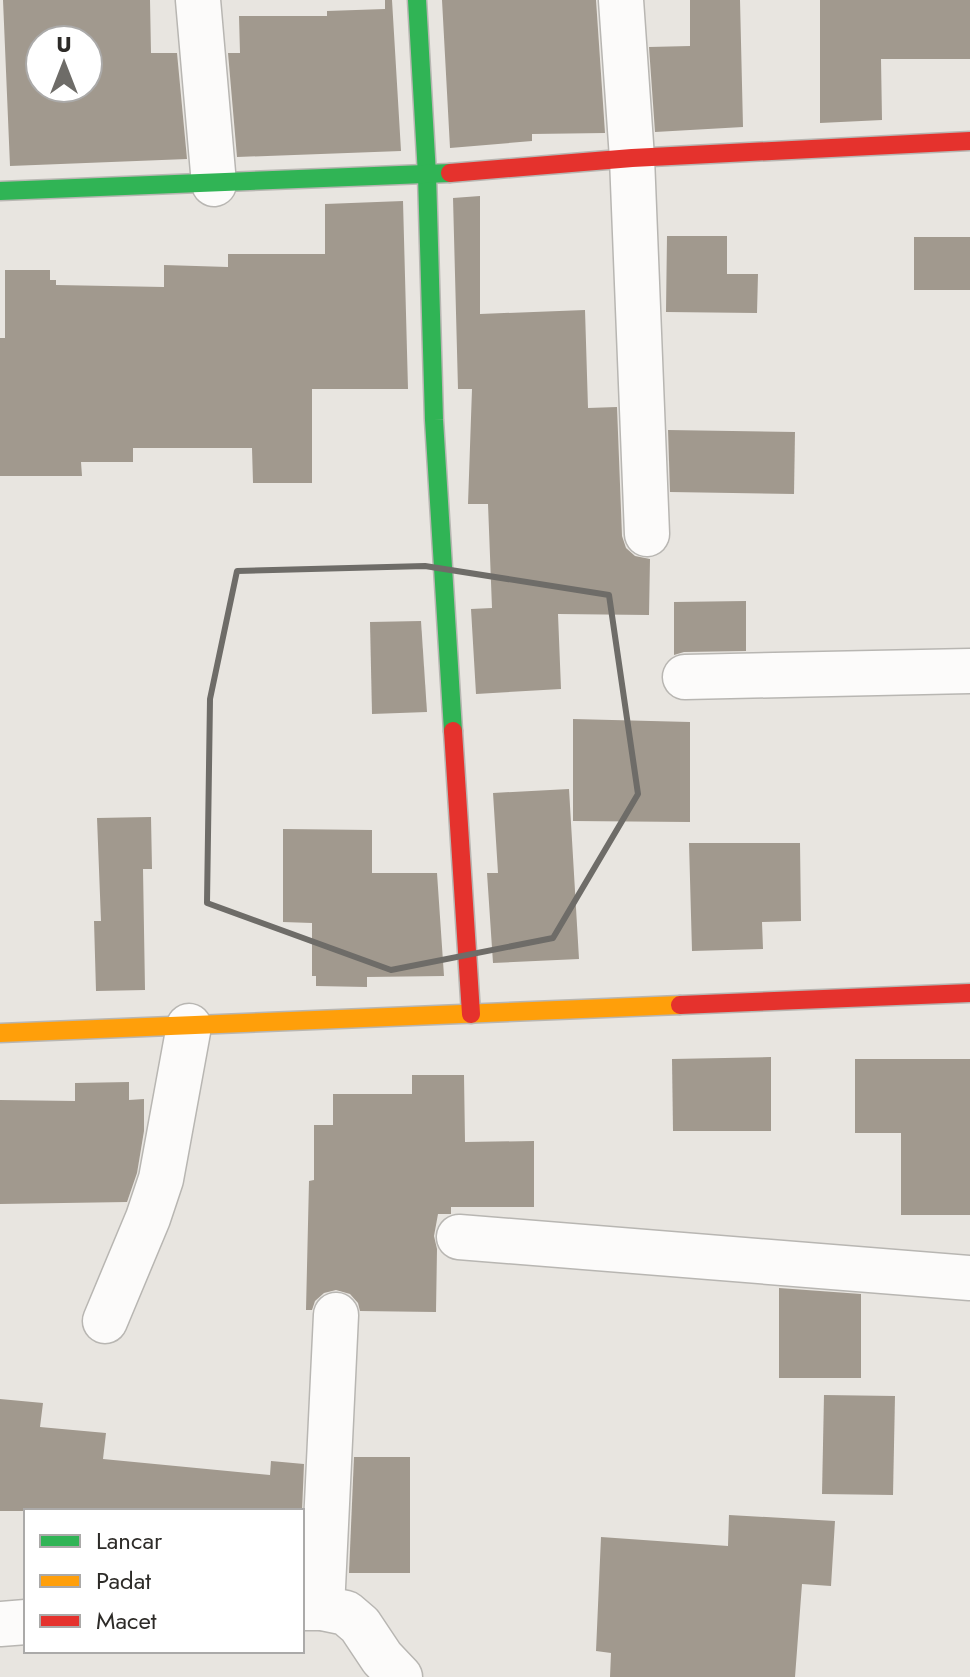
<svg xmlns="http://www.w3.org/2000/svg" width="970" height="1677" font-family="Jost,sans-serif">
  <style>
    .building { fill: #a1998e; fill-rule: evenodd }
    .lines { fill: none; stroke-linecap: round; stroke-linejoin: round }
    .street-casing { stroke: #b8b6b2; stroke-width: 47 }
    .fast-casing { stroke: #b8b6b2; stroke-width: 21 }
    .slow-casing { stroke: #b8b6b2; stroke-width: 21 }
    .jam-casing { stroke: #b8b6b2; stroke-width: 21 }
    .street { stroke: #fcfbfa; stroke-width: 44 }
    .fast { stroke: #30b455; stroke-width: 18 }
    .slow { stroke: #ff9f0a; stroke-width: 18 }
    .jam { stroke: #e5322d; stroke-width: 18 }
    .marked { fill: none; stroke: #6e6c68; stroke-width: 6; stroke-linejoin: round }
  </style>
  <rect width="100%" height="100%" fill="#e8e5e0"/>
  <!-- building -->
  <g class="building">
    <path d="M3,0h147l1,53h26l10,106 -177,7zM40,40h48v48h-48z"/>
    <path d="M385,0h7l9,151 -164,6 -9,-104h12l-1,-37h88v-5l58,-2z"/>
    <path d="M442,0h154l9,133 -73,1v7l-82,7z"/>
    <path d="M690,0h50l3,127 -88,5 -6,-85 41,-1z"/>
    <path d="M820,0h150v59h-89l1,61 -62,3z"/>
    <path d="M480,196v118l105,-4 3,98 29,-1 5,129 4,12 9,8 15,3 -1,56 -91,-1 3,75 -85,5 -5,-85 21,-1 -4,-104h-20l4,-115h-14l-5,-191z"/>
    <path d="M403,201l5,188h-96v94h-59l-1,-35h-119v14h-52l1,14h-82v-138h5v-68h45v10h6v5l108,2v-22l64,2v-13h97v-50z"/>
    <path d="M667,236h60v38h31l-1,39 -91,-1z"/>
    <rect x="914" y="237" width="56" height="53"/>
    <path d="M668,430l127,2 -1,62 -124,-2z"/>
    <path d="M746,601v50l-62,1 -10,3v-53z"/>
    <path d="M421,621l6,91 -55,2 -2,-92z"/>
    <path d="M573,719l117,3v100l-117,-1z"/>
    <path d="M569,789l10,170 -86,4 -6,-90h11l-5,-80z"/>
    <path d="M151,817l1,52h-9l2,121 -49,1 -2,-70h7l-4,-103z"/>
    <path d="M283,829l89,1v43h65l7,103 -77,1v10l-51,-1v-10h-4v-53l-29,-1z"/>
    <path d="M689,843h111l1,78 -39,1 1,27 -71,2z"/>
    <path d="M771,1057v74h-98l-1,-72z"/>
    <path d="M855,1059h115v156h-69v-82h-46z"/>
    <path d="M412,1075h52l1,67 69,-1v66h-83v7h-13l-4,22 3,13 -1,63 -76,-1 -2,-8 -8,-9 -14,-4 -12,3 -9,8 -3,9h-6l3,-129 5,-1v-55h19v-31h79z"/>
    <path d="M129,1082v18l15,-1v32l-7,42 -10,29 -127,2v-104l75,1v-18z"/>
    <path d="M779,1288l82,6v84h-82z"/>
    <path d="M824,1395l71,1 -2,99 -71,-1z"/>
    <path d="M0,1399l43,4 -3,24 66,6 -3,26 167,16 1,-14 33,3 -2,47h-302z"/>
    <path d="M354,1457h56v116h-61z"/>
    <path d="M729,1515l106,6 -4,65 -29,-2 -7,93h-185l1,-24 -15,-2 5,-114 127,9z"/>
  </g>
  <g class="lines">
    <defs>
      <g id="street">
        <path d="M198,0l16,184"/>
        <path d="M621,0l11,158 15,376"/>
        <path d="M685,677l285,-6"/>
        <path d="M459,1237l511,41"/>
        <path d="M105,1321l43,-103 13,-39 28,-153"/>
        <path d="M302,1608h20l24,5 14,12 22,33 18,19"/>
        <path d="M322,1608l14,-293"/>
        <path d="M0,1624l26,-2"/>
      </g>
      <g id="fast">
        <path d="M417,0l10,175 7,245 19,311"/>
        <path d="M0,191l450,-18"/>
      </g>
      <path id="slow" d="M0,1033l680,-28"/>
      <g id="jam">
        <path d="M450,173l182,-15 338,-17"/>
        <path d="M453,731l18,283"/>
        <path d="M680,1005l290,-12"/>
      </g>
    </defs>
    <!-- street casing -->
    <use href="#street" class="street-casing"/>
    <!-- fast casing -->
    <use href="#fast" class="fast-casing"/>
    <!-- slow casing -->
    <use href="#slow" class="slow-casing"/>
    <!-- jam casing -->
    <use href="#jam" class="jam-casing"/>
    <!-- street -->
    <use href="#street" class="street"/>
    <!-- fast -->
    <use href="#fast" class="fast"/>
    <!-- slow -->
    <use href="#slow" class="slow"/>
    <!-- jam -->
    <use href="#jam" class="jam"/>
  </g>
  <!-- marked area -->
  <path class="marked" d="M425,566l184,29 29,199 -85,144 -162,32 -184,-67 3,-204 27,-128z"/>
  <!-- legend -->
  <rect x="24" y="1509" width="280" height="144" fill="#ffffff" stroke="#abaaa9" stroke-width="2"/>
  <rect x="40" y="1535" width="40" height="12" fill="#30b455" stroke="#abaaa9" stroke-width="2"/>
  <text x="96" y="1549" font-size="24" fill="#2d2b28">Lancar</text>
  <rect x="40" y="1575" width="40" height="12" fill="#ff9f0a" stroke="#abaaa9" stroke-width="2"/>
  <text x="96" y="1589" font-size="24" fill="#2d2b28">Padat</text>
  <rect x="40" y="1615" width="40" height="12" fill="#e5322d" stroke="#abaaa9" stroke-width="2"/>
  <text x="96" y="1629" font-size="24" fill="#2d2b28">Macet</text>
  <!-- north arrow -->
  <g transform="translate(64 64)"><circle r="38" fill="#ffffff" stroke="#abaaa9" stroke-width="2"/>
  <path d="M0-6L14 30L0 20L-14 30Z" fill="#6e6c68"/>
  <text y="-12" font-size="22" font-weight="bold" text-anchor="middle" fill="#2d2b28">U</text>
  </g>
</svg>
